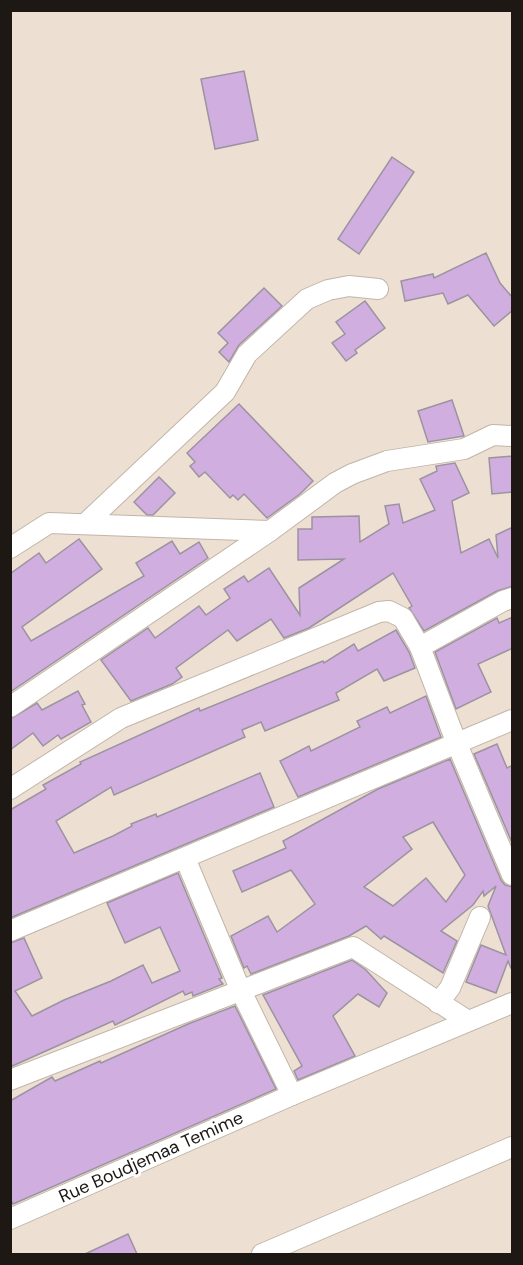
<svg xmlns="http://www.w3.org/2000/svg" width="523" height="1265" font-family="'DM Sans',sans-serif">
  <style>
    .building { fill: #d0aedf; stroke: #9c93a0; stroke-width: 1.5; fill-rule: evenodd }
    .lines { fill: none; stroke-linecap: round; stroke-linejoin: round }
    .minor-casing { stroke: #c1b5a8; stroke-width: 22 }
    .minor { stroke: #fff; stroke-width: 20 }
    .labels { text-anchor: middle; stroke-width: 6; stroke-linejoin: round; paint-order: stroke }
    .street-label { font-size: 18px; fill: #1d1814; stroke: #fff }
  </style>
  <rect width="100%" height="100%" fill="#ede0d3"/>
  <!-- building -->
  <g class="building">
    <path d="M244,71l14,69 -43,9 -14,-70z"/>
    <path d="M392,157l22,15 -55,82 -21,-15z"/>
    <path d="M486,253l14,30 13,15v12l-19,16 -26,-31 -20,9 -5,-11 -38,8 -4,-20 32,-7 1,4z"/>
    <path d="M264,288l18,18 -43,39 -10,17 -10,-10 9,-9 -10,-10z"/>
    <path d="M365,301l20,27 -30,22 2,3 -11,8 -14,-18 13,-9 -9,-12z"/>
    <path d="M452,400l12,36 -36,6 -10,-31z"/>
    <path d="M239,404l74,77 -13,13 -33,24 -23,-24 -6,6 -5,-5 -3,3 -25,-26 -6,5 -9,-11 5,-4 -8,-9z"/>
    <path d="M513,456v36l-21,2 -3,-36z"/>
    <path d="M455,463l14,30 -17,8 9,52 28,-14 9,19 -2,-23 17,-8v59l-16,5 -73,40 -15,-23 3,-2 -19,-33 -84,55 -25,10 -13,-19 -34,22 -9,-11 -52,38 6,9 -10,7 -41,17 -30,-41 47,-32 7,10 44,-32 7,9 24,-17 -6,-9 20,-13 4,6 21,-14 31,47 -1,-27 45,-29 -46,1v-31h14v-12l47,-1 1,26 29,-18 -4,-18 14,-2 4,19 32,-13 -15,-31 17,-8 -1,-5z"/>
    <path d="M159,477l16,16 -22,22h-6l-13,-13z"/>
    <path d="M79,539l23,30 -80,58 9,14 113,-65 -8,-13 36,-22 8,13 19,-12 9,16 -198,134v-118l29,-21 7,10z"/>
    <path d="M513,617v31l-35,16 13,28 -35,17 -21,-57 62,-34 2,5z"/>
    <path d="M396,630l13,22 6,16 -31,13 -7,-12 -41,24 3,7 -74,31 -4,-9 -19,8 3,7 -131,58 -3,-8 -55,34 18,32 39,-17 19,-10 -1,-2 25,-10 1,3 103,-44 14,34 -264,111v-108l36,-21 -3,-4 38,-21 -1,-2 119,-54 1,3 123,-50 1,2 30,-19 4,7z"/>
    <path d="M78,691l7,13 -3,1 9,17 -30,17 -3,-4 -15,11 -10,-13 -23,17v-31l27,-16 5,7z"/>
    <path d="M426,696l15,41 -143,60 -18,-36 29,-15 2,5 49,-24 -3,-6 30,-14 3,6z"/>
    <path d="M497,744l10,24 6,-3v80l-39,-91z"/>
    <path d="M450,759l51,121 4,5 8,2v80l-2,1 -3,-7 -12,32 -30,-11 15,-37 25,10 -18,-49 8,-20 -12,10 -1,-5 -10,14 -32,26 16,10 -14,32 -59,-37 -3,3 -15,-13 -17,10 -98,38 -4,-8 -3,2 -13,-32 37,-20 9,16 38,-28 -24,-34 -49,22 -9,-21 53,-23 -3,-7 95,-52zM433,822l32,53 -19,27 -20,-24 -33,28 -29,-19 48,-38 -9,-12z"/>
    <path d="M178,873l44,105 -3,1 4,5 -30,12 -1,-4 -7,3 -2,-4 -68,34 -2,-4 -103,46v-124l14,-5 18,40 -27,13 17,25 32,-16 47,-19 32,-16 9,18 28,-12 -20,-44 -35,16 -18,-40z"/>
    <path d="M352,960l14,10 21,23 -8,14 -21,-13 -25,22 22,40 -57,24 -4,-9 8,-5 -39,-71z"/>
    <path d="M235,1006l41,83 -263,115 -3,-5v-98l42,-24 3,4 45,-20 1,2 87,-39z"/>
    <path d="M128,1234l9,20h-52z"/>
  </g>
  <g class="lines">
    <defs>
      <g id="minor">
        <path d="M85,524l140,-132 22,-38 60,-55 21,-9 21,-4 29,3"/>
        <path d="M10,548l39,-25 221,8"/>
        <path d="M420,647l83,-46 9,-3"/>
        <path d="M10,707l260,-176 65,-48 17,-9 35,-13 77,-12 29,-14 19,1"/>
        <path d="M10,789l111,-71 258,-106 10,-1 14,7 17,29 37,97 55,131"/>
        <path d="M185,858l55,131 52,106"/>
        <path d="M10,931l502,-211"/>
        <path d="M438,1003l12,-15 30,-71"/>
        <path d="M10,1080l343,-133 115,74"/>
        <path d="M10,1219l282,-124 220,-92"/>
        <path d="M262,1254l250,-107"/>
      </g>
    </defs>
    <!-- minor casing -->
    <use href="#minor" class="minor-casing"/>
    <!-- minor -->
    <use href="#minor" class="minor"/>
  </g>
  <g class="labels">
    <!-- street labels -->
    <g class="street-label">
      <text transform="translate(151 1157) rotate(-24)" y="6">Rue Boudjemaa Temime</text>
    </g>
  </g>
  <!-- border -->
  <rect width="523" height="1265" fill="none" stroke="#1d1814" stroke-width="24"/>
</svg>
